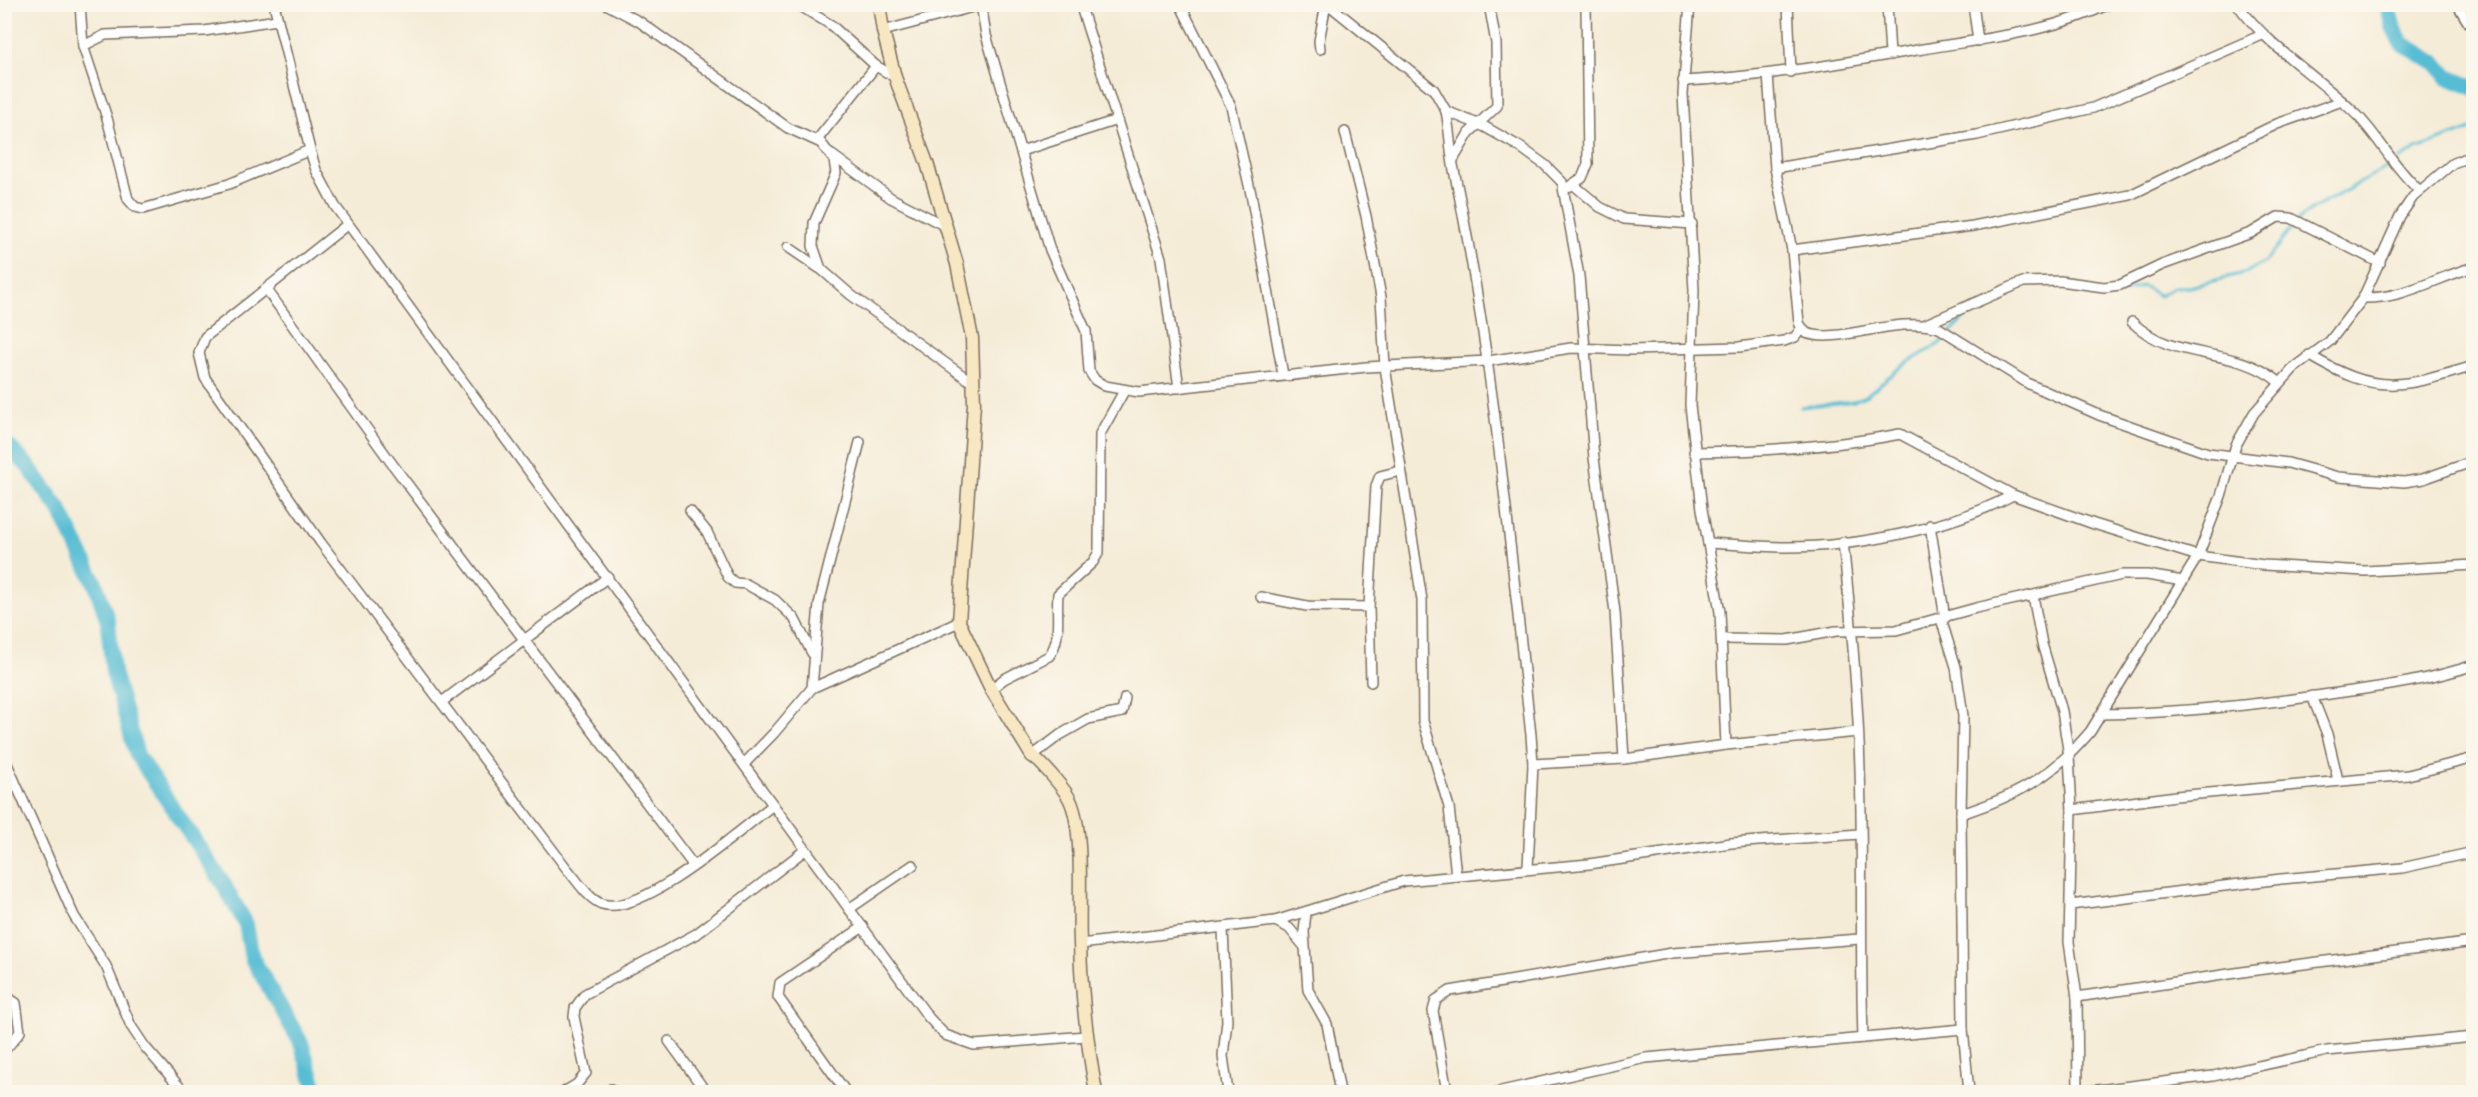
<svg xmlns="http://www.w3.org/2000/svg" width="2478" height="1097" font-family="'EB Garamond',serif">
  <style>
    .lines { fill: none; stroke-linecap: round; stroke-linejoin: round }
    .stream { stroke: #56bdd4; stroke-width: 3 }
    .river { stroke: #56bdd4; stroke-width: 16 }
    .street-casing { stroke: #7c6e5f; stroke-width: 12 }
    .secondary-casing { stroke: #7c6e5f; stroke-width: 15 }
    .street { stroke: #fff; stroke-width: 9 }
    .secondary { stroke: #f7e8c3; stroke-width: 12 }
  </style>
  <rect width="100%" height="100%" fill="#fbf7ec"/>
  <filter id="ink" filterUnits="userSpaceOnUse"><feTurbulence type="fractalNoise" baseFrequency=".0167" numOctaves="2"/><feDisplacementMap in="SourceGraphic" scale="12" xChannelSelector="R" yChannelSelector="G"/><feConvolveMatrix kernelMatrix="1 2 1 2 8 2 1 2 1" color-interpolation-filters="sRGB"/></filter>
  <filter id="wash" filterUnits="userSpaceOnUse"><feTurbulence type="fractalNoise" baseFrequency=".008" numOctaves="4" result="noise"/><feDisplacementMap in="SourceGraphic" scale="24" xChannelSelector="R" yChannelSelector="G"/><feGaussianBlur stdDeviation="1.35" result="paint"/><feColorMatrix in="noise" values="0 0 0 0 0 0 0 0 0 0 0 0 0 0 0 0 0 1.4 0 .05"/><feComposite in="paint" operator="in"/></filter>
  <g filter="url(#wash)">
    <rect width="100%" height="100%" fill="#f5ecd7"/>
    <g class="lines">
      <!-- stream -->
      <g class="stream">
        <path d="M2399,160l18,-11 57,-21"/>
        <path d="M2072,287l32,10 39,-11 17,10 14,-9h16l57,-15 18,-10 32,-41 16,-12 77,-43"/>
        <path d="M1801,407l53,-6 13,-6 35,-29 37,-22 36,-37"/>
      </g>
      <!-- river -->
      <g class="river">
        <path d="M2387,4l7,25 9,15 34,20 11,13 26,11"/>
        <path d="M4,442l24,24 32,44 36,75 12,37 5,50 24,83 84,125 25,44 6,34 49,85 14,43 10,6"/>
      </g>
    </g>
  </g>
  <g filter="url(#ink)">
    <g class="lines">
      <defs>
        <g id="street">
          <path d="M80,4l3,42"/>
          <path d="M274,4l36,146 6,20 19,36 594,812 16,17 29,10 112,-9"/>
          <path d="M606,4l34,18 148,106 33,15 13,17 2,13 -22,50 -1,23 8,23 30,26 122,88"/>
          <path d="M797,4l34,21 45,41 19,11"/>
          <path d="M981,4l5,31 64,215 36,81 3,40 6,9 10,6 34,6 227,-25 122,-6 83,-13 60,2 108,-3 45,-6 11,-4 6,-8"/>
          <path d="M1080,4l81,254 18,130"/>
          <path d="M1180,4l51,102 20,88 32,181"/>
          <path d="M1328,4l106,86 12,21 39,16 35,20 25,18 17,17 17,94 15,182 21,154 9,147"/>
          <path d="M1690,4l-7,90 11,196 -4,115 12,104 18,103 6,133"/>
          <path d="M1788,4l3,68"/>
          <path d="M1887,4l3,51"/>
          <path d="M1973,4l5,37"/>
          <path d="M2237,4c34,46 82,73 121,112 23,24 37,53 61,74"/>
          <path d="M2457,4l11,18"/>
          <path d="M277,20l-73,11 -99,4 -22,11 24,72 21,81 7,8 8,2 86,-25 81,-34"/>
          <path d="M883,31l101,-27"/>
          <path d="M1320,49l-1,-8 7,-37"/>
          <path d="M1768,75l7,93 17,82 7,73 7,10c34,12 89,-18 133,-5l90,56 70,31 109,38 80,10 50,14 66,5 19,-3 51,-18"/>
          <path d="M1683,81c82,-4 160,-18 240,-32 64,-11 126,-16 186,-45"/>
          <path d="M1446,111c4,20 4,40 8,59 39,186 56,376 77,565l2,29 -5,104"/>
          <path d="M1345,132l21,84 15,81 4,70 37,233 1,121 26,86 7,69"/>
          <path d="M817,140l59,-74"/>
          <path d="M1021,151l96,-31"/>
          <path d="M832,155l59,43 56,29"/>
          <path d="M1453,160l16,-27 28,-27 -1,-63 -7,-39"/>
          <path d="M1775,168l202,-33 116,-27 169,-73"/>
          <path d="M1574,185l26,22 24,12 68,5"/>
          <path d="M1564,190l18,-12 6,-14 -2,-160"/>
          <path d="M348,224l-143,113 -6,16 6,25 116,165 246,326c10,11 21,30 35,35 40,13 138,-74 171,-99"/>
          <path d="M788,247l31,21"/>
          <path d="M1792,250l181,-24 157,-31 147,-71 65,-23"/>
          <path d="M267,290l123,171 303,404"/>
          <path d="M2363,298c41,1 72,-20 111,-31"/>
          <path d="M2132,322c44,42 101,22 147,60"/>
          <path d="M1926,324l97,-42 37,-1 44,6 16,-2 42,-20 89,-32 27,-16 13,1 89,45"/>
          <path d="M2309,355c68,41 92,33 165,11"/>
          <path d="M1694,452c69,-1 139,-5 206,-18l113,61 81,29 104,32 66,9 101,6 109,-6"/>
          <path d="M690,511l17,21 21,45 7,6 11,1 29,16 19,18 18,35"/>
          <path d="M1930,525l15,93"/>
          <path d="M1843,542c8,76 15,151 17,227 3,90 0,179 3,269"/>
          <path d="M1708,543c25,1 49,4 74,4 71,1 167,-18 231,-52"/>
          <path d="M2033,596l9,48 20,67 7,45 3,54 -3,132 8,55 1,95"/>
          <path d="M1261,597l46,9 62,1"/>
          <path d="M1941,619l15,48 7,49 -2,98 2,215 6,63"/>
          <path d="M1723,639l64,1 49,-9 60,-1 80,-22 146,-33h25l36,6"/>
          <path d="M1371,682l-2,-75 7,-121 4,-10 20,-5"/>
          <path d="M812,688l7,-84 41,-162"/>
          <path d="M991,689l13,-10 45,-23c13,-17 7,-41 9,-62l35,-32 6,-10 1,-118 24,-43"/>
          <path d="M2312,696l15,38 11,46"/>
          <path d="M443,701l165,-124"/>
          <path d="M2102,714c77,-1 153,-9 228,-20 49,-7 97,-13 144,-29"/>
          <path d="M1032,756l28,-21 28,-16 34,-7 3,-14"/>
          <path d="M4,757l70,159 32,50 25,60 14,21 39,45"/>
          <path d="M744,764l30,-31 38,-45 147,-66"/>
          <path d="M1533,764l91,-5 102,-14 132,-13"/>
          <path d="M2072,810l104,-14 232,-21 66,-17"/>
          <path d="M1961,814c55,-18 90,-36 129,-82l108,-176 23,-60 15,-51 18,-32 39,-44 37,-28 33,-43 37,-82 13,-19 40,-34 21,-8"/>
          <path d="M2070,905l211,-26 121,-11 72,-16"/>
          <path d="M849,909l64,-44"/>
          <path d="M1306,912l-2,20 4,58 19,34 13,68"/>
          <path d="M1275,921l14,7 15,18"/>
          <path d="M1223,929l4,92 -4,35 5,36"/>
          <path d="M1080,944l195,-23 129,-40 185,-17 142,-21 129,-9"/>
          <path d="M4,995l12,8 4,29 -16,19"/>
          <path d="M2077,997l172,-26 225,-29"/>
          <path d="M669,1041l37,51"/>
          <path d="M611,1089l1,3"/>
          <path d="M564,1092l13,-8 9,-11 -12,-56 1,-9 10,-14 111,-60 109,-84"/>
          <path d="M846,1092l-68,-95 2,-14 83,-56"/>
          <path d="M1447,1092l-14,-81 3,-11 14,-9 222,-38 188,-14"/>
          <path d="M1497,1092l149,-34 317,-29"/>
          <path d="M2081,1092l132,-16 114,-25 147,-14"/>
        </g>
        <path id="secondary" d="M879,4l4,27 12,46 32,86 30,101 15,74 2,66 -15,218 32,67 41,67c9,5 34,35 38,44 15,32 8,105 10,142 1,51 7,101 16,150"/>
      </defs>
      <!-- street casing -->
      <use href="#street" class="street-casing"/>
      <!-- secondary casing -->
      <use href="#secondary" class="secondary-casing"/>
      <!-- street -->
      <use href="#street" class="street"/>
      <!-- secondary -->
      <use href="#secondary" class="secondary"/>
    </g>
  </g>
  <!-- margin -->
  <rect width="2478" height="1097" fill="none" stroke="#fbf7ec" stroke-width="24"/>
</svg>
